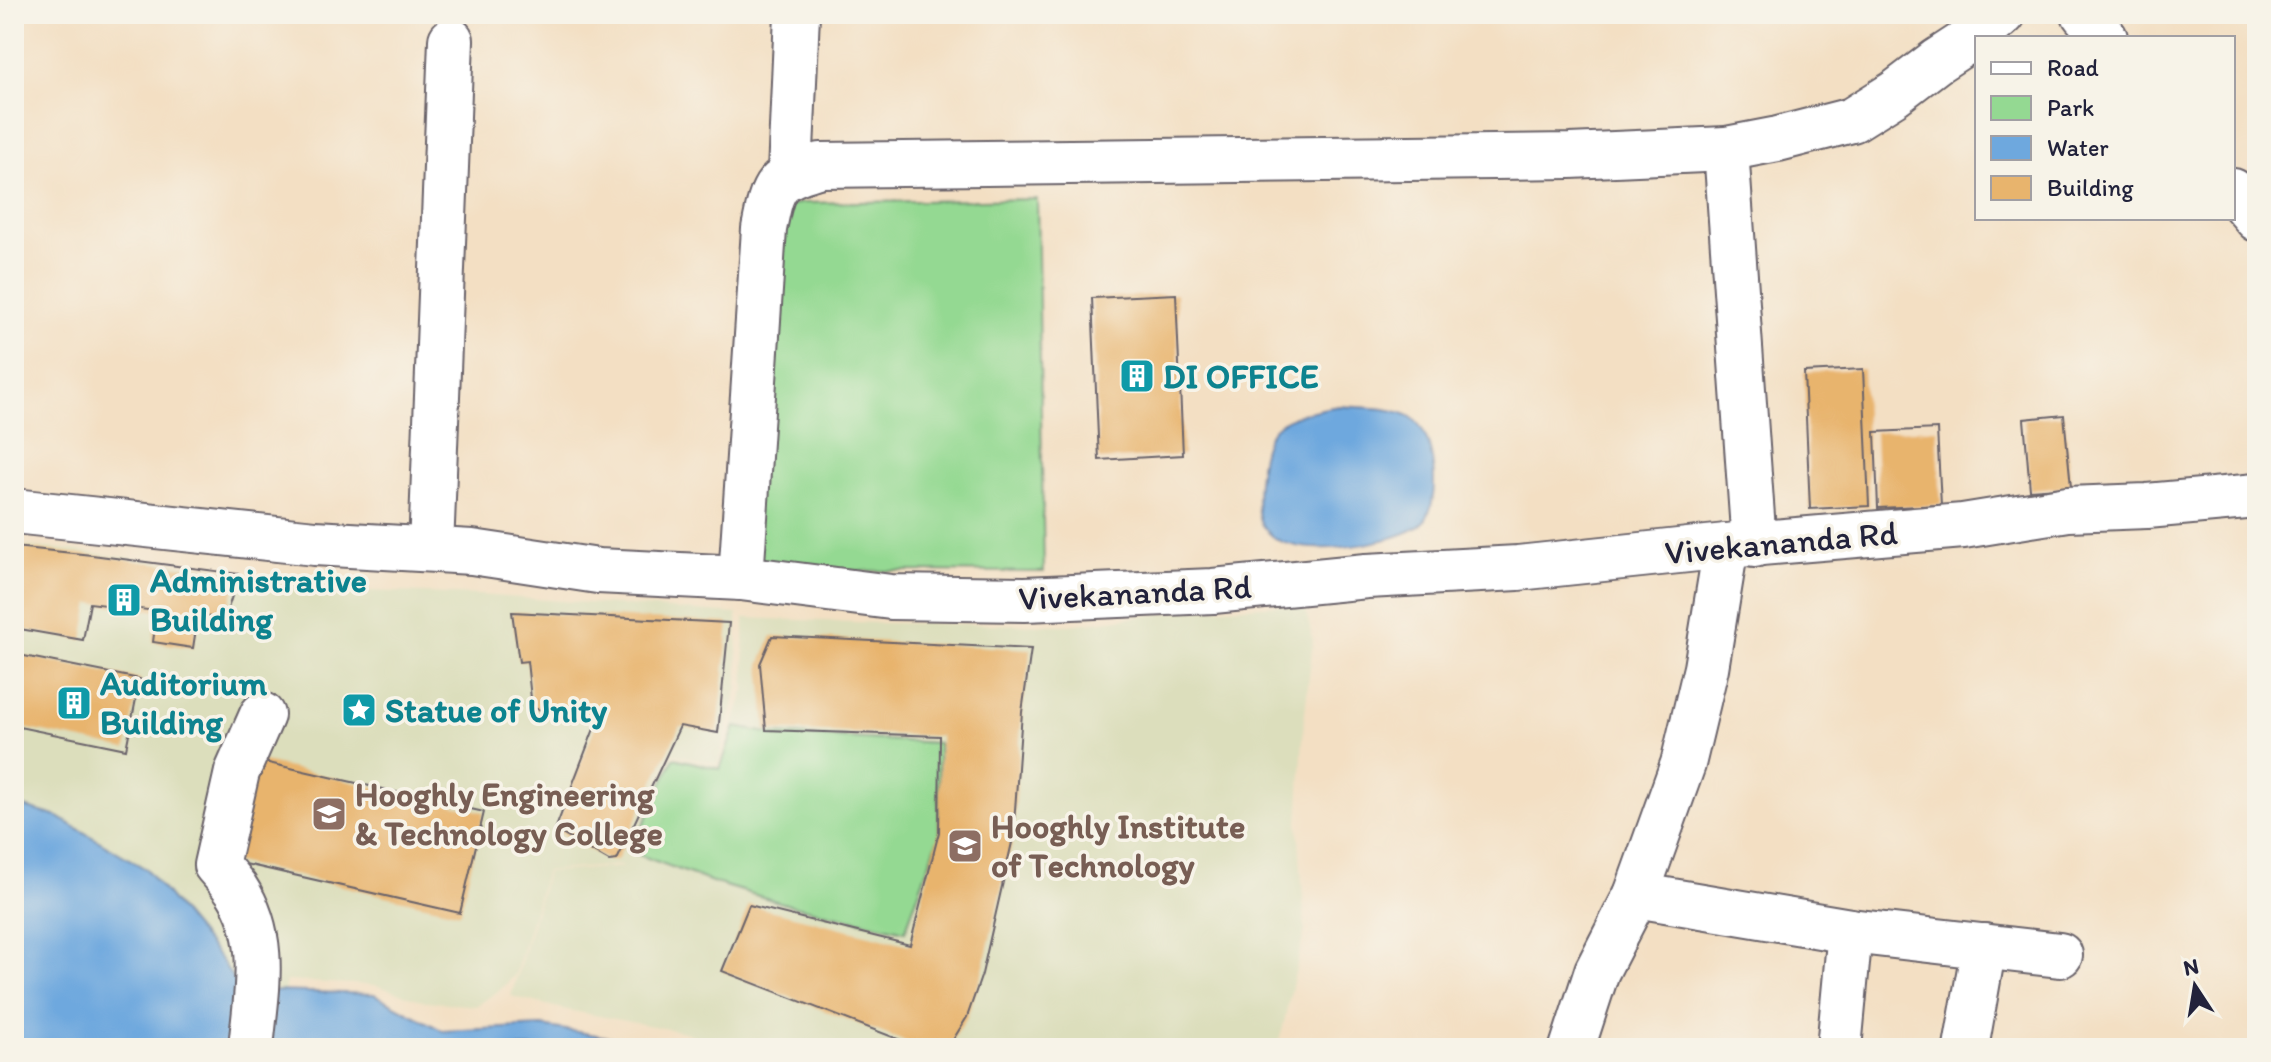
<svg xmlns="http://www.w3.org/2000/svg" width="2271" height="1062" font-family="Itim,sans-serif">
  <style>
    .built { fill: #dcdebc }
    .green { fill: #94d992; stroke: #5b7e66; stroke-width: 2 }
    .water { fill: #6ea8de; stroke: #48658c; stroke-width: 2 }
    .building { fill: #e8b46d }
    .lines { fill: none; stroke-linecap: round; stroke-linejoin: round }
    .minor-casing { stroke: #6b646b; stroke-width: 48 }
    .minor { stroke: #fff; stroke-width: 44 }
    .labels { text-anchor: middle; stroke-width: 7; stroke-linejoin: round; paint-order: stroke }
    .culture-label { font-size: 34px; font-weight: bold; fill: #0d838f; stroke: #f7f3e8; text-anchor: start }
    .street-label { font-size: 34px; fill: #22223b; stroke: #f7f3e8 }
    .education-label { font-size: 34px; font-weight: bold; fill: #785e54; stroke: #f7f3e8; text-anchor: start }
  </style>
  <rect width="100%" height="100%" fill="#f7f3e8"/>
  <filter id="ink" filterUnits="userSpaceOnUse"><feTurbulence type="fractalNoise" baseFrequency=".0125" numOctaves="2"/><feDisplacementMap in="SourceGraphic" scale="16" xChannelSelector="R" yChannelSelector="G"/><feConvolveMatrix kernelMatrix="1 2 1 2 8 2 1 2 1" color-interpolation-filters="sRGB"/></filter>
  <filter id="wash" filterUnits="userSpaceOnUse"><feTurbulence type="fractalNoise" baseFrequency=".006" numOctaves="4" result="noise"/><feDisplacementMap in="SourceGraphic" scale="32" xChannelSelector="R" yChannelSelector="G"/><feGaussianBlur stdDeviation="1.8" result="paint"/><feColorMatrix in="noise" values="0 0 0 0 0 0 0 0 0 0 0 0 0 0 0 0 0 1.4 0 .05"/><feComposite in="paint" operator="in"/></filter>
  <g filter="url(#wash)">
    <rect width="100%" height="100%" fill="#f3dfc3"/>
    <!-- built -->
    <path class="built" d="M14,545l57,5 220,29 21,10 167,6 258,19 1,72 -20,78 -47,-11 -38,87 39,-85 48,11 25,-76 -1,-72 137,5 188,2 134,-16 101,-5 9,36 -9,81 -6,103 7,105 -23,102 -6,17h-557l-34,-16 -118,-22 -56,-14 36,-124 74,-5v-2l-75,6 -31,104 -14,14 -25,17 -52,-5 -49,-16 -89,-4 -11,67h-261z"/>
    <!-- green -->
    <g class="green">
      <path d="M1037,199l7,373 -297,-2 21,-339 23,-26 11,-2z"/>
      <path d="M735,727l39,7 164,9 1,93 -34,95 -119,-27 -71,-21 -84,-31 43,-94 46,11z"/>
    </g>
    <!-- water -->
    <g class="water">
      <path d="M1339,406c22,2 53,0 72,11 25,16 31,87 11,107 -3,3 -7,4 -10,6 -31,15 -106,28 -137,8 -3,-2 -10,-9 -13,-13 -10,-18 -3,-77 10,-94 12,-16 48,-22 67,-25z"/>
      <path d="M14,804l44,13 88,52 76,92 18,29 134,4 69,37 99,-5 90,15 17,7h-635z"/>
    </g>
    <g id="blocks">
      <!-- building -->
      <g class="building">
        <path d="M1176,294l7,161 -84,5 -7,-162z"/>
        <path d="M1863,369l6,137 -59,3 -6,-137z"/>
        <path d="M2064,415l7,72 -41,3 -6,-71z"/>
        <path d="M1937,429l4,76 -63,3 -3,-76z"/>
        <path d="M14,547l78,8 147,19 -14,44 -27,-2 -5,32 -40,-6 4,-31 -67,-8 -7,37 -69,-12 4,-32h-4z"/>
        <path d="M512,612l217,11 -11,110 -38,-7 -63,134 -8,1 -54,-31 42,-109 -65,-13 -5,-47 -8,1z"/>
        <path d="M772,636l259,13 -9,63 -9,126 -31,136 -15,43 -19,31h-27l-199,-77 27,-66 161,40 29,-113 1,-96 -174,-6 -6,-66z"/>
        <path d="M14,654l126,25 -14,70 -112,-23z"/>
        <path d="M251,759l233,53 -24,101 -232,-53z"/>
      </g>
    </g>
  </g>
  <g filter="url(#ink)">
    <use href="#blocks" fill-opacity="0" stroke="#6b646b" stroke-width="2"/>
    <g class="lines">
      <defs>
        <g id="minor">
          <path d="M2084,14l21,24"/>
          <path d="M1726,149l28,396"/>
          <path d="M790,173l7,-159"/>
          <path d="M2233,191l24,28"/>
          <path d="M14,511l301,32 157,9 126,19 143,7 150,19 134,2 188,-8 154,-15 151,-8 208,-22 237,-20 105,-17 79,-3 110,-10"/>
          <path d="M431,549l20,-509"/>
          <path d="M741,578l23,-349c9,-46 10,-51 57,-64l749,-9 156,-7 52,-10 74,-19 43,-27 42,-32 46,-30 20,-17"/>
          <path d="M1636,895l214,36 210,24"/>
          <path d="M251,1048c5,-55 18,-109 -15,-159 -6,-8 -13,-16 -20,-24l21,-93 25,-57"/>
          <path d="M1572,1048l25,-77 39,-76 47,-131 23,-96 20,-122"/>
          <path d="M1839,1048l11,-117"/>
          <path d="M1966,1048l18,-102"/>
        </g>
      </defs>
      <!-- minor casing -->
      <use href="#minor" class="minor-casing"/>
      <!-- minor -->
      <use href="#minor" class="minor"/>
    </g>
  </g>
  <!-- icons -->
  <defs>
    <symbol id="building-square" viewBox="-11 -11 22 22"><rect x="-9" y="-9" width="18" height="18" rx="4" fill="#0f9aa8" stroke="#f7f3e8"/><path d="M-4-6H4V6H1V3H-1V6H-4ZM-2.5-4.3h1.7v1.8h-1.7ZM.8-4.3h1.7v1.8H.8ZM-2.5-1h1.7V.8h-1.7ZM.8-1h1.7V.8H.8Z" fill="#fff"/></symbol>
    <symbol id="sight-square" viewBox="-11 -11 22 22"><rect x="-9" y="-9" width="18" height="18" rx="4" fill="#0f9aa8" stroke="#f7f3e8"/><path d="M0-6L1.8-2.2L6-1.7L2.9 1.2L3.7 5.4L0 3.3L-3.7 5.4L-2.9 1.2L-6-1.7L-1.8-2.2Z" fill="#fff"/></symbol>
    <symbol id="university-square" viewBox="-11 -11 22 22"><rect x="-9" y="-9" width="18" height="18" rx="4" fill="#8d6e63" stroke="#f7f3e8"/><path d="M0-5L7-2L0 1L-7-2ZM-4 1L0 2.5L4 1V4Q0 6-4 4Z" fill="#fff"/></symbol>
  </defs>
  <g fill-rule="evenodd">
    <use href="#building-square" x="1117" y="356" width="40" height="40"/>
    <use href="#building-square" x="104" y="580" width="40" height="40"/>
    <use href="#building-square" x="54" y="683" width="40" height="40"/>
    <use href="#sight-square" x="339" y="690" width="40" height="40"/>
    <use href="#university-square" x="309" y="794" width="40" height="40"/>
    <use href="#university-square" x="945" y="826" width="40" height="40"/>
  </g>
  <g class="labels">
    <!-- culture labels -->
    <g class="culture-label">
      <text x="1163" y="388">DI OFFICE</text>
      <text x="150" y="592">Administrative<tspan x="150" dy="39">Building</tspan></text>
      <text x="100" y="695">Auditorium<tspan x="100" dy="39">Building</tspan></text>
      <text x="385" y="722">Statue of Unity</text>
    </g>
    <!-- street labels -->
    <g class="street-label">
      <text transform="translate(1781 542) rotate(-5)" y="12">Vivekananda Rd</text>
      <text transform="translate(1135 592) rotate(-3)" y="12">Vivekananda Rd</text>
    </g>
    <!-- education labels -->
    <g class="education-label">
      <text x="355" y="806">Hooghly Engineering<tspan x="355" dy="39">&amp; Technology College</tspan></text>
      <text x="991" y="838">Hooghly Institute<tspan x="991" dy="39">of Technology</tspan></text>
    </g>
  </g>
  <!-- margin -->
  <rect width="2271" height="1062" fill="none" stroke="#f7f3e8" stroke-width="48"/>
  <!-- legend -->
  <rect x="1975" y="36" width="260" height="184" fill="#f7f3e8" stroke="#a29fa3" stroke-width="2"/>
  <rect x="1991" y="62" width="40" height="12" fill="#ffffff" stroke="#a29fa3" stroke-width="2"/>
  <text x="2047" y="76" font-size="24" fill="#22223b">Road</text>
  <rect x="1991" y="96" width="40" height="24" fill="#94d992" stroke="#a29fa3" stroke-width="2"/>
  <text x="2047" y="116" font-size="24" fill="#22223b">Park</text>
  <rect x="1991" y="136" width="40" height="24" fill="#6ea8de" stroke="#a29fa3" stroke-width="2"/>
  <text x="2047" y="156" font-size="24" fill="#22223b">Water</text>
  <rect x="1991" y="176" width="40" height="24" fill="#e8b46d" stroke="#a29fa3" stroke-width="2"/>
  <text x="2047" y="196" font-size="24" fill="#22223b">Building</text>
  <!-- north arrow -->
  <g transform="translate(2195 986) rotate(348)" stroke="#f7f3e8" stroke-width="6" paint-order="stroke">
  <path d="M0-6L14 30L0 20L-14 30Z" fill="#22223b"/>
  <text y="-12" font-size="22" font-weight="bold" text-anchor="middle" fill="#22223b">N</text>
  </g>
</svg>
